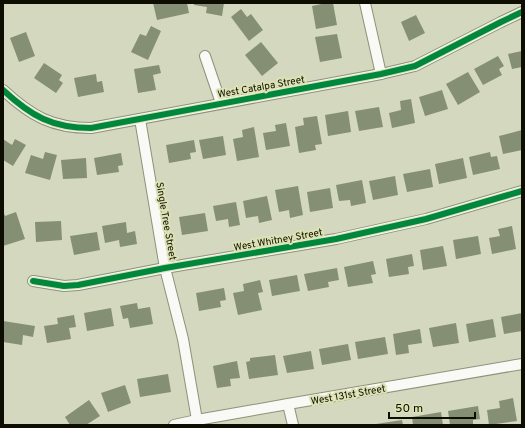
<svg xmlns="http://www.w3.org/2000/svg" width="525" height="428" font-family="Overpass,sans-serif">
  <style>
    .building { fill: #858f73 }
    .lines { fill: none; stroke-linecap: round; stroke-linejoin: round }
    .minor-casing { stroke: #8e917d; stroke-width: 12 }
    .minor { stroke: #f9f9f5; stroke-width: 10 }
    .cycleway-casing { stroke: #dce2b4; stroke-width: 8 }
    .cycleway { stroke: #00873e; stroke-width: 6 }
    .labels { text-anchor: middle; stroke-width: 4; stroke-linejoin: round; paint-order: stroke }
    .street-label { font-size: 10px; fill: #0d0e01; stroke: #dce2b4 }
  </style>
  <rect width="100%" height="100%" fill="#d4d8be"/>
  <!-- building -->
  <g class="building">
    <path d="M153,3h34l2,10 -32,7z"/>
    <path d="M194,3h30l-2,13 -16,-3 1,-6 -13,-2z"/>
    <path d="M326,3h7l4,22 -21,4 -4,-23z"/>
    <path d="M241,9l6,8 4,-3 12,16 -14,11 -18,-24z"/>
    <path d="M416,15l9,18 -16,8 -8,-19z"/>
    <path d="M151,26l10,5 -13,29 -17,-8 9,-18 6,2z"/>
    <path d="M26,32l9,24 -16,6 -9,-24z"/>
    <path d="M337,34l5,24 -22,4 -5,-25z"/>
    <path d="M261,42l17,21 -16,13 -17,-21z"/>
    <path d="M522,51v16l-10,2 -4,-15z"/>
    <path d="M498,56l6,10 -5,3 3,6 -19,10 -9,-16z"/>
    <path d="M44,63l18,12 -3,5 4,3 -7,10 -22,-15z"/>
    <path d="M159,65l2,8 -8,2 3,15 -18,3 -4,-24z"/>
    <path d="M468,72l12,20 -22,13 -12,-21z"/>
    <path d="M96,74l1,8 5,-1 2,11 -26,5 -4,-19z"/>
    <path d="M442,90l6,19 -23,7 -6,-19z"/>
    <path d="M411,99l4,24 -23,5 -3,-15 12,-3 -1,-9z"/>
    <path d="M379,107l4,20 -24,4 -4,-20z"/>
    <path d="M348,111l3,21 -23,4 -3,-21z"/>
    <path d="M317,116l5,28 -7,1 1,5 -17,3 -4,-26 9,-2 -1,-7z"/>
    <path d="M286,123l4,23 -24,4 -3,-17 13,-2 -1,-6z"/>
    <path d="M254,127l5,30 -22,4 -4,-22 10,-2 -1,-7z"/>
    <path d="M522,130v20l-19,4 -4,-18z"/>
    <path d="M223,136l3,19 -23,4 -4,-19z"/>
    <path d="M3,139l9,6 3,-6 11,6 -13,21 -10,-6z"/>
    <path d="M194,140l2,12 -6,1 1,6 -22,4 -3,-18z"/>
    <path d="M45,152l12,3 -7,25 -25,-7 6,-18 12,4z"/>
    <path d="M490,152l1,5 6,-1 3,13 -27,6 -4,-18z"/>
    <path d="M121,153l2,12 -5,1 1,6 -22,3 -3,-17z"/>
    <path d="M86,158l1,20 -24,1 -2,-19z"/>
    <path d="M463,158l4,20 -28,6 -4,-20z"/>
    <path d="M430,169l3,18 -26,5 -4,-18z"/>
    <path d="M395,176l3,19 -25,5 -4,-19z"/>
    <path d="M362,180l4,23 -15,3 -1,-6 -11,1 -3,-16z"/>
    <path d="M298,186l5,29 -13,3 -1,-8 -10,2 -4,-22z"/>
    <path d="M330,188l3,20 -23,4 -3,-20z"/>
    <path d="M267,196l5,24 -13,3 -1,-7 -12,2 -3,-17z"/>
    <path d="M236,202l4,23 -11,2 -1,-8 -12,2 -3,-15z"/>
    <path d="M3,211l2,5 11,-4 9,27 -22,7z"/>
    <path d="M205,213l3,18 -26,4 -3,-18z"/>
    <path d="M61,221l1,19 -26,2 -1,-20z"/>
    <path d="M126,222l1,11 8,-2 2,13 -17,3 -1,-7 -14,3 -3,-17z"/>
    <path d="M512,226l4,23 -24,5 -3,-16 11,-2 -2,-7z"/>
    <path d="M97,232l3,18 -26,5 -4,-19z"/>
    <path d="M478,236l3,18 -25,5 -3,-19z"/>
    <path d="M443,246l4,20 -24,4 -3,-20z"/>
    <path d="M412,254l2,12 -6,1 1,7 -20,3 -3,-18z"/>
    <path d="M373,261l3,13 -5,1 2,8 -25,4 -4,-20z"/>
    <path d="M337,268l2,12 -11,2 1,5 -21,4 -4,-17z"/>
    <path d="M297,275l3,16 -28,5 -3,-16z"/>
    <path d="M260,280l3,12 -5,1 4,17 -24,5 -5,-22 11,-2 -1,-7z"/>
    <path d="M224,288l2,12 -6,1 1,6 -22,4 -3,-18z"/>
    <path d="M137,303l1,6 12,-2 3,17 -23,4 -2,-10 -5,1 -3,-13z"/>
    <path d="M111,308l3,18 -27,5 -3,-18z"/>
    <path d="M522,313v18l-18,3 -3,-17z"/>
    <path d="M74,315l2,12 -7,1 2,11 -24,4 -3,-17 14,-2 -1,-6z"/>
    <path d="M493,319l3,18 -27,5 -3,-18z"/>
    <path d="M3,321l32,5 -2,11 -10,-2 -1,10 -19,-3z"/>
    <path d="M456,323l3,20 -26,4 -4,-19z"/>
    <path d="M420,329l2,14 -14,2 1,8 -13,2 -3,-21z"/>
    <path d="M385,337l3,17 -30,5 -3,-17z"/>
    <path d="M348,344l3,16 -29,5 -3,-16z"/>
    <path d="M311,351l3,18 -27,4 -4,-17z"/>
    <path d="M275,355l3,20 -29,4 -3,-17 4,-1v-3z"/>
    <path d="M237,361l3,17 -10,1 1,7 -14,2 -4,-22z"/>
    <path d="M168,374l3,18 -31,5 -3,-18z"/>
    <path d="M125,385l6,18 -23,9 -7,-19z"/>
    <path d="M513,398l4,23 -28,4 -2,-15 13,-2 -1,-7z"/>
    <path d="M89,400l11,16 -14,9h-16l-5,-8z"/>
    <path d="M478,406l2,13 -7,1v5h-23l-2,-14z"/>
    <path d="M441,412l2,13h-30l-1,-8z"/>
    <path d="M402,420l1,5h-27v-1z"/>
  </g>
  <g class="lines">
    <defs>
      <g id="minor">
        <path d="M365,3l16,71"/>
        <path d="M205,56l16,47"/>
        <path d="M3,90c28,26 49,38 88,38l290,-54 34,-8 86,-44 21,-10"/>
        <path d="M140,119l25,149 18,71 14,81"/>
        <path d="M33,281l31,5 14,-1 87,-17 171,-29 90,-20 96,-28"/>
        <path d="M288,404l5,21"/>
        <path d="M174,425l23,-5 91,-16 234,-40"/>
      </g>
    </defs>
    <!-- minor casing -->
    <use href="#minor" class="minor-casing"/>
    <!-- minor -->
    <use href="#minor" class="minor"/>
    <defs>
      <g id="cycleway">
        <path d="M3,90c28,26 49,38 88,38l290,-54 34,-8 86,-44 21,-10"/>
        <path d="M33,281l31,5 14,-1 87,-17 171,-29 90,-20 96,-28"/>
      </g>
    </defs>
    <!-- cycleway casing -->
    <use href="#cycleway" class="cycleway-casing"/>
    <!-- cycleway -->
    <use href="#cycleway" class="cycleway"/>
  </g>
  <g class="labels">
    <!-- street labels -->
    <g class="street-label">
      <text transform="translate(261 86) rotate(-10)" y="4">West Catalpa Street</text>
      <text transform="translate(167 221) rotate(80)" y="4">Single Tree Street</text>
      <text transform="translate(278 239) rotate(-10)" y="4">West Whitney Street</text>
      <text transform="translate(348 394) rotate(-10)" y="4">West 131st Street</text>
    </g>
  </g>
  <!-- border -->
  <rect width="525" height="428" fill="none" stroke="#0d0e01" stroke-width="8"/>
  <!-- scale -->
  <path d="M389 412v6h86v-6" fill="none" stroke="#0d0e01" stroke-width="2"/>
  <text x="395" y="412" font-size="12" fill="#0d0e01" stroke="#dce2b4" stroke-width="3" paint-order="stroke">50 m</text>
</svg>
